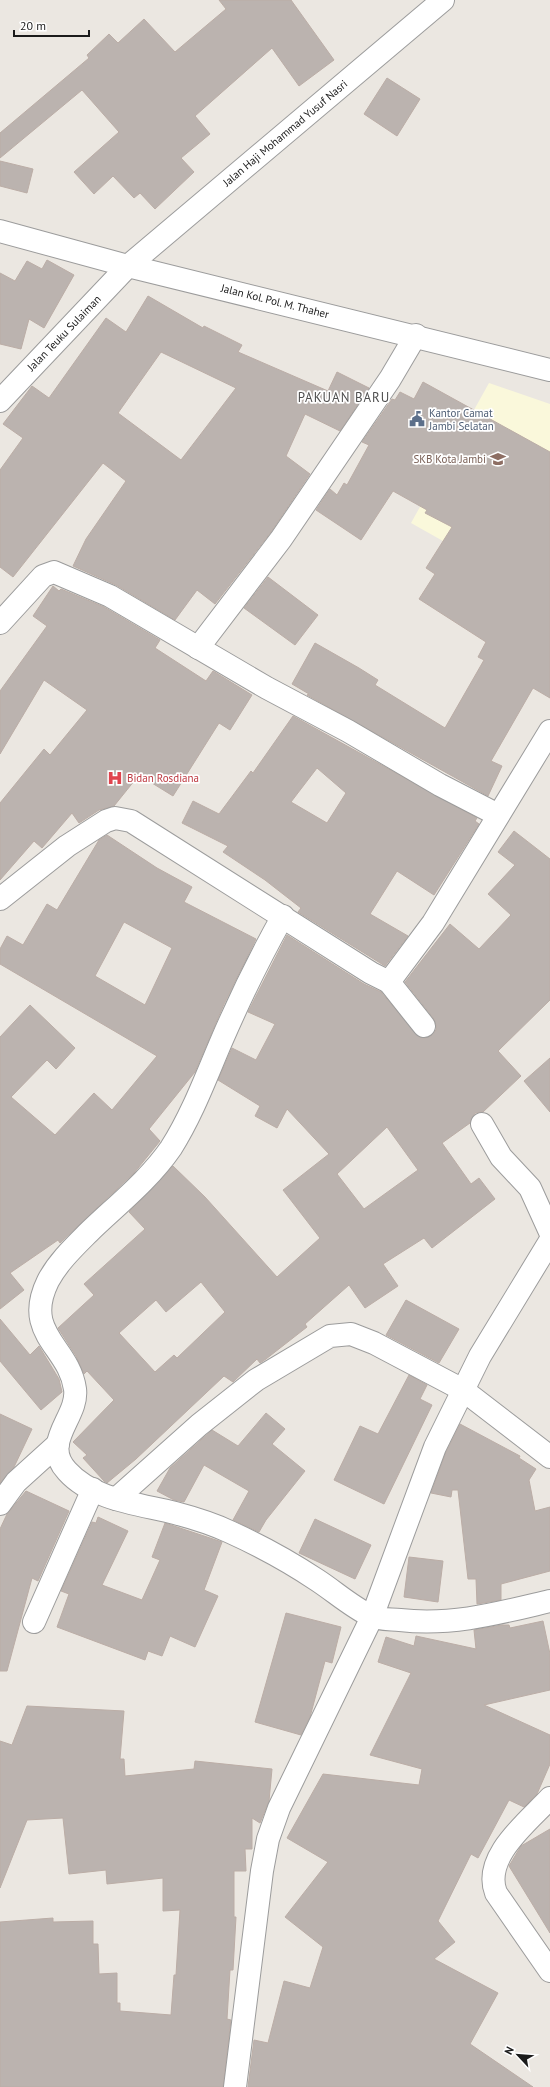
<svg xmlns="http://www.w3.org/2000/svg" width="550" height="2087" font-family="'PT Sans',sans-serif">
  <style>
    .education { fill: #faf8db }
    .building { fill: #bbb3af; stroke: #bbada6; fill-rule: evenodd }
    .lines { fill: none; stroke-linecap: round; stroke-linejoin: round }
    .minor-casing { stroke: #9c9c9c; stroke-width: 24 }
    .minor { stroke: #fff; stroke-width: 22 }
    .labels { text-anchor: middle; stroke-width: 3.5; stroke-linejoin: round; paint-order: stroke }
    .street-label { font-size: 11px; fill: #1b1b1b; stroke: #fff }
    .service-label { font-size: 11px; fill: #4e5e75; stroke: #fff; text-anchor: start }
    .education-label { font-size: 11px; fill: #785e54; stroke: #fff; text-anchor: end }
    .health-label { font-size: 11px; fill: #be3a42; stroke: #fff; text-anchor: start }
    .quarter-label { font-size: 13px; letter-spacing: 1px; fill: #4e4e4e; stroke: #fff }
  </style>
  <rect width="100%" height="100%" fill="#ebe7e1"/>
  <!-- education -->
  <path class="education" d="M489,383l61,21v110l-38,66 -101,-57z"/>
  <!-- building -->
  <g class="building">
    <path d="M219,0h72l43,60 -35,26 -27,-38 -77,68 15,18 -29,24 13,14 -39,37 -15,-16 -6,5 -21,-22 -19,18 -20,-22 45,-40 -37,-42 -82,68v-25l89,-75 -2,-3 22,-21 9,9 26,-24 31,33 51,-43z"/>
    <path d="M387,78l33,21 -23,37 -33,-22z"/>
    <path d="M0,161l33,8 -6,24 -27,-7z"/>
    <path d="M47,260l27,15 -30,53 -15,-9 -8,30 -21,-5v-71l15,8 12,-20 15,8z"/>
    <path d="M148,296l55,32 1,-2 38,19 -4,7 90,39 9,-19 32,16 -29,43 -35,-17 -19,42 24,18 -39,58 -56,72 -18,-14 -22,30 -59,-35 -43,-19 13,-27 40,-58 -23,-18 -90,114 -13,-10v-97l23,-32 -20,-14 29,-38 17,12 57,-80 20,14zM161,352l75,36 -55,72 -63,-47z"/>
    <path d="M423,382l127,70v246l-17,-10 -42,73 11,5 -14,30 -181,-101 2,-1 -17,-10 23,-41 44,25 19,12 -3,5 70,43 39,-68 -6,-3 8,-15 -67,-43 16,-25 -9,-6 26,-41 -27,-14 2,-3 -34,-19 -32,49 -45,-30 14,-21 7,6 7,-12 3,2 22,-40 -7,-3 30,-43 3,1 5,-8 14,7z"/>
    <path d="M268,577l50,38 -23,30 -51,-37z"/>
    <path d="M53,586l6,5 2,-2 43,18 56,33 -5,8 51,33 7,-10 39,24 -22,35 -11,-7 -46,73 -34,-21 -25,31 -15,4 -20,13 -7,-10 -30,35 -8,-7 -34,39v-77l44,-54 6,6 37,-45 -43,-30 -44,74v-63l47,-65 -14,-10z"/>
    <path d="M293,716l184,102 -2,3 4,3 -45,71 -37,-24 -27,43 38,22 -23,30 -87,-54 3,-4 -36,-28 -42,-28 5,-6 -46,-23 11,-22 26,13 32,-43 2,2zM317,768l29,25 -19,30 -36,-21z"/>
    <path d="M514,831l36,28v141l-52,51 23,25 -38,36 -8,1 -5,10 -28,20 29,41 8,-6 16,21 -63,49 -8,-10 -41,26 15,22 -33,22 -16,-23 -44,39 2,3 -41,32 -6,4 -3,-4 -24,23 -9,-6 -88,83 -29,24 -3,-2 -21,-23 4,-3 -14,-13 41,-42 -27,-29 -3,3 -8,-18 -18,-28 36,-33 -10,-11 61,-55 -16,-17 44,-46 32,31 72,80 43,-39 -37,-48 46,-36 -42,-45 -10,19 -22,-12 5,-10 -42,-26 14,-32 24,12 19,-36 -27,-12 39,-77 77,49 17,8 38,45 6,1 6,-2 5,-6v-5l-2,-6 -29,-37 45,-58 29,25 32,-34 -23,-21 27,-29 -17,-13zM387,1127l31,43 -54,39 -27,-35zM201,1282l24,30 -48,46 -3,-3 -19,17 -36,-39 37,-33 10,12z"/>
    <path d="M107,835l50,33 35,19 -8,15 72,37 -32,65 -29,68 -46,57 11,12 -26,32 -74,70 -2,-3 -48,33 14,17 -24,19v-272l30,-32 45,43 -19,21 -9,-9 -36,37 44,38 39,-42 18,17 45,-54 -157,-92v-15l7,-13 16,9 24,-41 10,6 42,-70zM124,922l48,26 -27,57 -50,-29z"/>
    <path d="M550,1058v54l-26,-31z"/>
    <path d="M406,1300l53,29 -20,34 -53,-28z"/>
    <path d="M0,1319l30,36 9,-9 20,33 3,13 -21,18 -41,-49z"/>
    <path d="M409,1375l18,10 -7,14 12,6 -48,99 -50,-24 26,-54 18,8z"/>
    <path d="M266,1413l19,16 -13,15 33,27 -39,49 -7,12 -26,-12 16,-29 -45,-26 -20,37 -10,-2 -17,-9 13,-23 42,-38 26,16z"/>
    <path d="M0,1414l32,15 -18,38 -14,16z"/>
    <path d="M460,1424l60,32 -1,2 17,11 -7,11 6,31 15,-4v64l-49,13v16l-24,4 -1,-25h-8l-10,-89h-6l-1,7 -20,-4 15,-41z"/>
    <path d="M26,1491l43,20 -31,70 -6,-3 -25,93h-7v-142l7,-15z"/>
    <path d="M98,1517l30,14 -26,54 40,15 18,-40 -8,-3 13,-34 57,19 -18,48 14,6 -23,51 -25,-11 -8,20 -14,-5 -3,9 -88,-33 12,-33 -8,-3 31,-69 4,1z"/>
    <path d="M315,1519l56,26 -16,34 -56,-26z"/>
    <path d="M409,1557l34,4 -5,41 -34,-5z"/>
    <path d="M286,1613l55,14 -9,36 -7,-2 -15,56 -9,18 -46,-13z"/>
    <path d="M543,1621l7,33v36l-66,15 66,30v29l-13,30 -13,13 -15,-7 -31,58 -7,-4 -33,67 17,21 -21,17 64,34 -28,51 63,43h-285l6,-47 14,3 16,-62 26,7 13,-41 -38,-30 43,-55 -41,-24 36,-64 96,11 3,-16 -52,-14 41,-82 -33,-11 8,-25 28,9 2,-10 60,13 -2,-19 28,-5h7l1,3z"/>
    <path d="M27,1706l97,5 -4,48h4l1,17 69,-7 1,-8 77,8 -3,32 -9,22 -8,-5v31h-7l1,22h-12v46h2l-3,53h-3l-3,49 4,1 -8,67h-223v-165l53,-4v4l40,-1v23h5l1,30 18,-1v30h3v8l51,4 3,-40h2l4,-65 -17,1v-33l-56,6 -1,-14 -37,4 -6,-56 -36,2 -27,68v-147l12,4z"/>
    <path d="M550,1829v104l-41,-67 12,-20z"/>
  </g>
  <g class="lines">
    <defs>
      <g id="minor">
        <path d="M0,231l128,35 422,104"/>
        <path d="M0,401l128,-135 315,-266"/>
        <path d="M0,623l43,-47 11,-4 56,24 157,92 81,43 92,54 58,30"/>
        <path d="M198,648l83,-109 109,-160 26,-44"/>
        <path d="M0,899l67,-53 39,-25 9,-3 16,3 240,152 18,9 44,-59 117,-192"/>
        <path d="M283,916c-23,41 -43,82 -62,126 -15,35 -29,73 -50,106 -22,32 -54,57 -82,84 -15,15 -31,30 -41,49 -26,53 21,65 27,108 4,28 -35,53 -8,82 26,29 72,33 108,42 19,5 38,11 55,19 31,14 60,30 87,48 17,11 36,28 54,36 8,4 20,3 29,4 53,6 99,-7 150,-19"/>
        <path d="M389,982l35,44"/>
        <path d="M482,1124l19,33 29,31 20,44"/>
        <path d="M116,1499l83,-74 57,-45 74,-44 21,-2 23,9 89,47 87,67"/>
        <path d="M0,1504l16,-22 42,-38"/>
        <path d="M34,1622l59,-133"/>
        <path d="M550,1798c-22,24 -68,59 -54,95l54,78"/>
        <path d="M235,2087l27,-216 6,-32 11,-31 93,-191 63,-170 45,-91 70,-115"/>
      </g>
    </defs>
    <!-- minor casing -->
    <use href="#minor" class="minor-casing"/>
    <!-- minor -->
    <use href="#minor" class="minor"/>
  </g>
  <!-- icons -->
  <defs>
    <symbol id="civic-bare" viewBox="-9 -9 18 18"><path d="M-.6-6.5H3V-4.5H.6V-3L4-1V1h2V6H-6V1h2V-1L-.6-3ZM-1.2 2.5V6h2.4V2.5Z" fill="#5c6f8a" stroke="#fff" stroke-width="2.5" paint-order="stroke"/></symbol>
    <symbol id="school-bare" viewBox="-9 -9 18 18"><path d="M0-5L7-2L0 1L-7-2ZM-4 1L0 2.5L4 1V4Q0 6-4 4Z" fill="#8d6e63" stroke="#fff" stroke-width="2.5" paint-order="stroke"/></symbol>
    <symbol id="hospital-bare" viewBox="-9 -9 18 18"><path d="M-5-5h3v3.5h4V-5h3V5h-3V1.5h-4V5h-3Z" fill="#e0444e" stroke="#fff" stroke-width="2.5" paint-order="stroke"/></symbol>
  </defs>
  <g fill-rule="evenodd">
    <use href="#civic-bare" x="406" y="408" width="22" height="22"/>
    <use href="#school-bare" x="487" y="448" width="22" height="22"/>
    <use href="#hospital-bare" x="104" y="767" width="22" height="22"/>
  </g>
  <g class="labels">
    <!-- street labels -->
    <g class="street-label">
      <text transform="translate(285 133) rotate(-40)" y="4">Jalan Haji Mohammad Yusuf Nasri</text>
      <text transform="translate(275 301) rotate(14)" y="4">Jalan Kol. Pol. M. Thaher</text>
      <text transform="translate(64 333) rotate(-46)" y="4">Jalan Teuku Sulaiman</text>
    </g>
    <!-- service labels -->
    <g class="service-label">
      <text x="429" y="417">Kantor Camat<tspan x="429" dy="13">Jambi Selatan</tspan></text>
    </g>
    <!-- education labels -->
    <g class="education-label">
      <text x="486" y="463">SKB Kota Jambi</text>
    </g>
    <!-- health labels -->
    <g class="health-label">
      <text x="127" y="782">Bidan Rosdiana</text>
    </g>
    <!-- quarter labels -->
    <g class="quarter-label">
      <text x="344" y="402">PAKUAN BARU</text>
    </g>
  </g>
  <!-- north arrow -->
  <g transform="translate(518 2055) rotate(296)" stroke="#ffffff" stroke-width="3" paint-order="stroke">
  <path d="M0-3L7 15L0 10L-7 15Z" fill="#1b1b1b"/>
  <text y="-6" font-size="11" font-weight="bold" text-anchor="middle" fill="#1b1b1b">N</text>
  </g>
  <!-- scale -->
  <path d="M14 30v6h75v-6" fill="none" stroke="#1b1b1b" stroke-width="2"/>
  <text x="20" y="30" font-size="12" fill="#1b1b1b" stroke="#ffffff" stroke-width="3" paint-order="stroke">20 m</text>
</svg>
